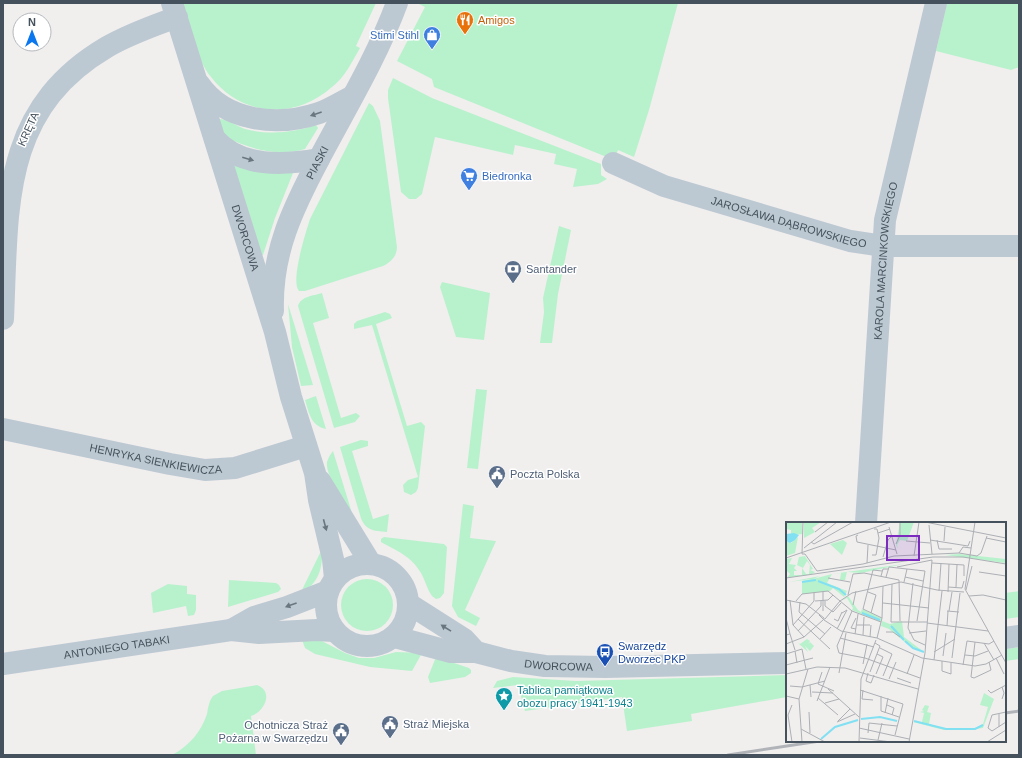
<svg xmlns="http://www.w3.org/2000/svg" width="1022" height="758" font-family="Helvetica,sans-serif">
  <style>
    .green { fill: #b8f2cc }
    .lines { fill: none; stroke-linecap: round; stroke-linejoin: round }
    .minor { stroke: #bdc9d2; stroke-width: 22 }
    .rail { stroke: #b0b4b9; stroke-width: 3 }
    .oneway { fill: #697680 }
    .labels { text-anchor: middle; stroke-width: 3; stroke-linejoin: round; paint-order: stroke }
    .food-label { font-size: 11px; fill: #c56008; stroke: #fff; text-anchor: start }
    .shop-label { font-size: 11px; fill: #366cbe; stroke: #fff; text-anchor: end }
    .street-label { font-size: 11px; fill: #45525d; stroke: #fff }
    .service-label { font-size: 11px; fill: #4e5e75; stroke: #fff; text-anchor: start }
    .transit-label { font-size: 11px; fill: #164399; stroke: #fff; text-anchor: start }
    .culture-label { font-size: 11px; fill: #0d838f; stroke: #fff; text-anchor: start }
    .inset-river { fill: none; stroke: #82e0f3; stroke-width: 2 }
    .inset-road { fill: none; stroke: #acb0b4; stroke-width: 1 }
    .view { fill: #7b2cbf; fill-opacity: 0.15; stroke: #7b2cbf; stroke-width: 2 }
    .inset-edge { fill: none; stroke: #45525d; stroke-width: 2 }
  </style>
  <rect width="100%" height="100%" fill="#f1eeee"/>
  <!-- green -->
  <g class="green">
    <path d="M183,3h193l-20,43 4,2c-8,14 -15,29 -28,39 -37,33 -90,30 -121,-10 -16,-20 -21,-50 -28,-74z"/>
    <path d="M417,3h261l-29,107 -15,47 -16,-7 -4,10 -180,-73 -2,-8 -35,-18 28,-54z"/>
    <path d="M947,3h72v64l-8,3 -75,-19z"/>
    <path d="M393,78l39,20 169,66v11l6,4 -9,5 -25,3 4,-18 -23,-5 2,-10 -41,-9 -2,10 -78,-18 -13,57 -6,5h-7l-8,-7 -13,-94v-8z"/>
    <path d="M369,103l4,3 7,15 17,126c0,9 -6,15 -14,19l-78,25h-6c-9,-10 7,-59 11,-72z"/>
    <path d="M219,119c8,0 18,7 26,10 24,6 47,4 71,-4l2,3 -13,21c-27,8 -55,0 -80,-12z"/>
    <path d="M233,164l60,9 -18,45 -12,37h-2z"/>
    <path d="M559,226l12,4 -13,64 -6,49h-12l4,-31 -1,-14z"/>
    <path d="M442,282l48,11 -6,47 -28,-3 -16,-50z"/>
    <path d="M322,293l7,25 -16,5 28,95 15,-5 4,3 -5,6 -21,6 -36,-122c3,-10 15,-10 24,-13z"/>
    <path d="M288,304l25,81 -12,1 -9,-39z"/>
    <path d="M385,312l5,2 2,4 -16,6 31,102 14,-4 4,4 -7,62 -2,4 -5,3 -7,-3 -1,-7 5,-5 10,-3 -46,-152 -18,4v-5l3,-3z"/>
    <path d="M476,389l11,1 -9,79 -11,-1z"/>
    <path d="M316,396l10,33c-15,-3 -17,-16 -21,-29z"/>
    <path d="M361,440l7,1v5l-16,5 21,68 16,-5 -2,18c-14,-1 -23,-2 -27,-17l-20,-68z"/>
    <path d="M333,451l19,62c-7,-11 -27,-37 -25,-51 1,-4 3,-7 6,-11z"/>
    <path d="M463,504l11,2 -4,32 26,3 -31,69 15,8 -4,8 -18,-9 -6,-11z"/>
    <path d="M384,537l60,7 3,3 -3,46 -4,5 -4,1 -4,-3c-5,-7 -7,-16 -11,-23 -10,-17 -24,-22 -40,-31v-3z"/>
    <path d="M322,549c1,20 -4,35 -22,45z"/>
    <circle cx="367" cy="605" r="26"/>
    <path d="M229,580l47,3 3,2 2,4 -3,3 -50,15z"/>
    <path d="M168,584l19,2v8l9,1v15l-2,5 -6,1 -2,-10 -33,7 -2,-20z"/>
    <path d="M1019,591v26l-14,2v-26z"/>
    <path d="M301,637l19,3 25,13 14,5h15l22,-6 26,1 -10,18 -42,-4 -55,-13 -10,-6z"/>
    <path d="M1019,647v12l-14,2v-12z"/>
    <path d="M436,657l33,11 2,2v3l-6,4 -35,6 -2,-6z"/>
    <path d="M787,675v22l-96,17 1,7 -65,10 -5,-34 -97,14 -7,-26 -25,3 4,-7 16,-4 63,4z"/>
    <path d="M257,685c17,6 8,27 -6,31l5,39h-84c17,-9 29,-23 35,-41 1,-6 2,-13 6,-18l9,-5z"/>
  </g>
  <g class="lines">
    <!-- minor -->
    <g class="minor">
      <path id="s1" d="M172,3l103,329 16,65 24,76 4,27 14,59 2,19"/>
      <path d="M199,84c26,38 79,43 120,29 11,-4 22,-11 32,-16"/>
      <path d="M215,139c26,29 69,26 104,20"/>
      <path id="s2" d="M613,163l51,23 186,55 33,5h136"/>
      <path id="s3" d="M273,311c-2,-58 20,-103 46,-152 27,-51 58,-102 78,-156"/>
      <path d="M3,319c5,-112 -3,-209 104,-272 22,-13 46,-21 70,-30"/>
      <path id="s4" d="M3,429l167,35 35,6 30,-2 71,-22"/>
      <path d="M320,481l51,83"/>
      <path id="s5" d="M866,523l19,-303 51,-217"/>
      <circle cx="367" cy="605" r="41"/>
      <path d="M409,604l55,35 12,13"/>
      <path d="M231,630l23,-13 33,-10 41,-16"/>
      <path id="s6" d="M395,637l56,15h25l35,9 34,5 60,1 182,-4"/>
      <path d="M1005,638l14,-2"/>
      <path id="s7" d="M3,664l228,-34 28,3 58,-3 17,1"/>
    </g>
    <!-- rail -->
    <g class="rail">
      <path d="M1005,713l14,-2"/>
      <path d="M728,755l92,-14"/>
    </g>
  </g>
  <!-- one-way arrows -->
  <defs><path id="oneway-solid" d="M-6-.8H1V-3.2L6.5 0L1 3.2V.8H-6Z"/></defs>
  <g class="oneway">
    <use href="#oneway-solid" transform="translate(316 114) rotate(161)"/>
    <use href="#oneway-solid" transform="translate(248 159) rotate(16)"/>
    <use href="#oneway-solid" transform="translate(325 525) rotate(75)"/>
    <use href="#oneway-solid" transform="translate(291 605) rotate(160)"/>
    <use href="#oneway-solid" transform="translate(446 628) rotate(-148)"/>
  </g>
  <!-- icons -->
  <defs>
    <symbol id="restaurant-pin" viewBox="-11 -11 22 30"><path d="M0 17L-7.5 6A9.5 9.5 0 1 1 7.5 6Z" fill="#e8710a" stroke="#fff"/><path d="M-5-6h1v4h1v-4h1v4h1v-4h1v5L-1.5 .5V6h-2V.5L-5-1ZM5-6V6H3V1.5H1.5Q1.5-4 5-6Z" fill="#fff"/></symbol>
    <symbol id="shop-pin" viewBox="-11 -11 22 30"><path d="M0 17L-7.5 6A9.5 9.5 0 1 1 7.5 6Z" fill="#3f7fe0" stroke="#fff"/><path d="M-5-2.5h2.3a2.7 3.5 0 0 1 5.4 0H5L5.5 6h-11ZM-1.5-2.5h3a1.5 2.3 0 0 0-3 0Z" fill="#fff"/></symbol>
    <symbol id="supermarket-pin" viewBox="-11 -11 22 30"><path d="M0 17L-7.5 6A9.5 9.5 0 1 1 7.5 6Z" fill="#3f7fe0" stroke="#fff"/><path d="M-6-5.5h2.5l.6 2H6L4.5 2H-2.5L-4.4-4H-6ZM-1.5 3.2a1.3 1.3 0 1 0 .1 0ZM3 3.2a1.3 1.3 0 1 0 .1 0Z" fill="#fff"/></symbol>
    <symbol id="bank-pin" viewBox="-11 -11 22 30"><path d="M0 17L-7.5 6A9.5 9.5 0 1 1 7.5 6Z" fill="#5c6f8a" stroke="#fff"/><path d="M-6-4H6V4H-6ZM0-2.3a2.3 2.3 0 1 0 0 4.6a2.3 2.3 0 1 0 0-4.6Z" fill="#fff"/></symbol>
    <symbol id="civic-pin" viewBox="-11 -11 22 30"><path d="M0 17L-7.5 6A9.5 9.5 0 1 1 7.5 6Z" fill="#5c6f8a" stroke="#fff"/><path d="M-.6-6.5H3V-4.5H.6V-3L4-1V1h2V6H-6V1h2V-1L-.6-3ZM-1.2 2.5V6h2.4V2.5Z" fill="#fff"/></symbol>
    <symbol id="bus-pin" viewBox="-11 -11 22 30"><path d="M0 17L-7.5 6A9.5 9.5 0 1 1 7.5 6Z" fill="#1a4fb4" stroke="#fff"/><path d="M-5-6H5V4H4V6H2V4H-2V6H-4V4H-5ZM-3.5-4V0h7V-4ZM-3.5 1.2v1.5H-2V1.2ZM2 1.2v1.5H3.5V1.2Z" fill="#fff"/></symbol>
    <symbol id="sight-pin" viewBox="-11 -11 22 30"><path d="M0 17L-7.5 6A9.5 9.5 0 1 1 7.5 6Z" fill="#0f9aa8" stroke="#fff"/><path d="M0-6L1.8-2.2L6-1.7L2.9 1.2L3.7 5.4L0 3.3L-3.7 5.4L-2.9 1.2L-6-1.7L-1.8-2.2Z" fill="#fff"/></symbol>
  </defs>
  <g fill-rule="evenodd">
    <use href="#restaurant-pin" x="455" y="10" width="20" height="27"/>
    <use href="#shop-pin" x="422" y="25" width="20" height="27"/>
    <use href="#supermarket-pin" x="459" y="166" width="20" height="27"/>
    <use href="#bank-pin" x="503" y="259" width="20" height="27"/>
    <use href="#civic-pin" x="487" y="464" width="20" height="27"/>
    <use href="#bus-pin" x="595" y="642" width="20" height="27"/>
    <use href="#sight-pin" x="494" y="686" width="20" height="27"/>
    <use href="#civic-pin" x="380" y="714" width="20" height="27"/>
    <use href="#civic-pin" x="331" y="721" width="20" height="27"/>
  </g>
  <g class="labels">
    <!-- food labels -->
    <g class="food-label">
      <text x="478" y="24">Amigos</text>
    </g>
    <!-- shop labels -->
    <g class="shop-label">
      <text x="419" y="39">Stimi Stihl</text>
      <text x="482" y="180" text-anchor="start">Biedronka</text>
    </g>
    <!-- street labels -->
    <g class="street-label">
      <text transform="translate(28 129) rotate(-66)" y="4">KRĘTA</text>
      <text dy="4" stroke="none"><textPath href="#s3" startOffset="157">PIASKI</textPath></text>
      <text dy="4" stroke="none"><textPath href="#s2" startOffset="186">JAROSŁAWA DĄBROWSKIEGO</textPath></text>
      <text dy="4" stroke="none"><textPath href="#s1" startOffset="246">DWORCOWA</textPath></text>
      <text dy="4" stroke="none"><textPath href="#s5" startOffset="263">KAROLA MARCINKOWSKIEGO</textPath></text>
      <text dy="4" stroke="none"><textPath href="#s4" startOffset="156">HENRYKA SIENKIEWICZA</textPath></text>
      <text dy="4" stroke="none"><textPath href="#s7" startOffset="115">ANTONIEGO TABAKI</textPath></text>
      <text dy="4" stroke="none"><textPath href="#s6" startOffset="167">DWORCOWA</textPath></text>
    </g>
    <!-- service labels -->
    <g class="service-label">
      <text x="526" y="273">Santander</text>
      <text x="510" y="478">Poczta Polska</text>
      <text x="403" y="728">Straż Miejska</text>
      <text x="328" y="729" text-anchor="end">Ochotnicza Straż<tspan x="328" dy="13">Pożarna w Swarzędzu</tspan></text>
    </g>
    <!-- transit labels -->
    <g class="transit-label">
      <text x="618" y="650">Swarzędz<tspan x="618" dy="13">Dworzec PKP</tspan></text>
    </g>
    <!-- culture labels -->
    <g class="culture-label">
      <text x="517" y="694">Tablica pamiątkowa<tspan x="517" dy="13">obozu pracy 1941-1943</tspan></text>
    </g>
  </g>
  <!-- overview -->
  <g transform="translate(786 522)">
    <rect width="220" height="220" fill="#f1eeee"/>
    <path d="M0,0h16l1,12 -12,1v-5l-5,-1zM18,0h17l-9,6 3,4 -11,6zM114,0h14l-7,19 -7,-1 -3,5 1,4 -2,-4zM12,15l-3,16 -9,3v-15l5,2zM57,18l4,3 -5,12 -12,-11zM173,32l47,5v4l-61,-8zM19,34l8,13 -3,1 5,2 -3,2 -25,4 3,-4 -4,-4v-11l6,-1 -3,6 7,1 -2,3 3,3h-3v4h8v-7l4,6h3l1,-9 -3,-4 -4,7 -6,-3 2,-8zM118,42l-43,9 -14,-1 -2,8h-5l1,-7 -9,1 -5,9 20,8 -3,6 -11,-9 -3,3 -28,3v-13l9,-2 -22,3 31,-6 -7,3 19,-5zM62,74l10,14 3,2 1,-3 19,9v4l-29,-12 1,-2 -6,-10 -6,3zM96,99l8,3 12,-3 2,16 20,15 -13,-5 -22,-18 -8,-3zM21,117l3,2 -2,3 2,-2 4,4 -4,5 -5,-5 3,6 -10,-9 2,1zM198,171l10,6 -11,29 -7,1 -32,1 -31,-8h9l2,-9 -4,-1 4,-1 -2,-1 3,-5 4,1 -2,6 4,1 -2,11 15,5 32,-1 7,-4 5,-17 -8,-2z" fill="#b8f2cc"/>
    <path d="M8,11l5,2 -4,5 -5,3 -4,-2v-7z" fill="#82e0f3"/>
    <path class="inset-river" d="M32,59l21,8 7,6M16,60l14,-2M76,91l18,7M105,104l13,14M119,119l8,7 11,4M75,197l19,-2 17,4M128,199l32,8h29l8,-4M35,217l14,-12 23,-7"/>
    <path class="inset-road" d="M17,0l-1,32h3l12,17 46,-7 31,-8 65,-3 18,3 4,-3 6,-17M139,0l81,16M189,0l-10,67 41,74M143,3l3,29M103,5l8,27M29,10l13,-10M92,11l12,-4M72,13l-2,1 1,6 39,8M200,16l20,4M144,18l38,6 2,-5M151,18l2,9h13M120,19l24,2M158,19l1,-14M25,20l3,2 39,-22M110,22l4,-9v-13M18,26l33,-26M173,31l4,-6 8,1M86,33h4l3,-17 -2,-9h-3M128,34l5,-34M97,35l5,-17 4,-4M0,36l105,-36M81,41l1,-18M146,41l32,2v11M111,45l35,-7 -7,93 -16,89M193,50l27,4M95,54l2,-7h5M100,55l3,-10 36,4 -8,50M119,55l18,4M0,56l147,-21h30l43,7M42,56l22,4M118,60l3,-13M127,61l-5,45 6,12 11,5M106,62l-1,38h36M162,65l14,1 2,-7M170,65l1,-23M180,68l6,-24M37,69v20M153,69l2,-28M82,70l8,3 -5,18M162,70l1,-28M62,73l5,-21 11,-1 35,7 1,41M183,74l14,-1 23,5M0,78l20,4 18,14v2l-5,-5M4,78l3,25 11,12M10,79l6,-7 26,-3 24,20 29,11M29,79l13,-1 5,-5M39,79v5l8,6 8,-9M14,80l-1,10 26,22M97,81l46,5M67,83l3,-14M66,89l-15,35 2,7 26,5 55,20M161,89l12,1M163,89l3,-19M0,96l4,16 -4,1M70,96l-5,10 5,1M96,96l-19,-9 10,-39 9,1M12,97l32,30M39,97l15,-18 12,-8 49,-11 36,8 27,2M48,97l4,2 4,-9M38,98l17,11 36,7 45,20 53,8 11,-2 16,-9M141,101l61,8M7,103l21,-24v-9M71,103h13M161,104l1,-15M51,107l10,-19 -5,3M12,109l23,-25v-5M100,110h7l7,5M123,111l17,-2M4,112l5,16M69,112l3,-20M77,113l1,-18M84,115l1,-12M54,116l34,9M91,116l5,-20 1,-32M34,117l11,-12M189,120l-4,35 3,1 17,-8 -2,-8M198,121l10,17M0,122l18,-7 19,-17M94,126l12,6 -9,22M9,129l2,12M148,130l21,-13M0,132l16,-5 4,20M179,133l10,1 13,-5M157,134l3,-23M166,136l8,-65M210,136l8,16M148,138l8,-69M156,139v10l9,3v-11M77,142l4,-20M0,143l27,-7M177,143l4,-24 22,3 5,-3M36,150l-4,12 16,7M84,150l10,-26 -5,-3M53,151l7,-40M82,151l-2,8 5,2 3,-8M0,152l31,-7 28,1 73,21M90,152l7,-17 -6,-3M121,152l7,-19M111,156l14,5M103,157l7,-17M24,163l1,12M4,164l12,1M16,165l23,-6M216,165l2,6 -2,6M42,167l31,28M74,168l43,14 -8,31M77,168l-1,9 11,1M202,168l3,3 15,-8M26,170l21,1M0,174l13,3M95,174v15l18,6M32,176l20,17M31,179l13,-34M39,181l14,-4M6,183l-4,10 4,27M101,183l7,3 -2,7M23,190l1,21M220,190l-14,3 -4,13 4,3 14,-9M99,191l3,-15M52,199l12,-12M51,200l18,-8M213,205v-13M73,206l50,11M15,207l24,13M82,211l1,-10 28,3M74,216l31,4M92,218l4,-17M16,220l-3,-43 9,-30M73,220l2,-63 15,-39M201,220l19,-12"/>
    <path class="view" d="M101,14h32v24h-32z"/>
    <rect width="220" height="220" class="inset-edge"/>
  </g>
  <!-- border -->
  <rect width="1022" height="758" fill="none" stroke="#45525d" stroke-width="8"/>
  <!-- north arrow -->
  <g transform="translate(32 32)"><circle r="19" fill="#ffffff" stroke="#b5babe"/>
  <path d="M0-3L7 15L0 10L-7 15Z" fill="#0a77ef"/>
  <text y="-6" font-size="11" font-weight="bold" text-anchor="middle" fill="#45525d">N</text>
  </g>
</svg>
